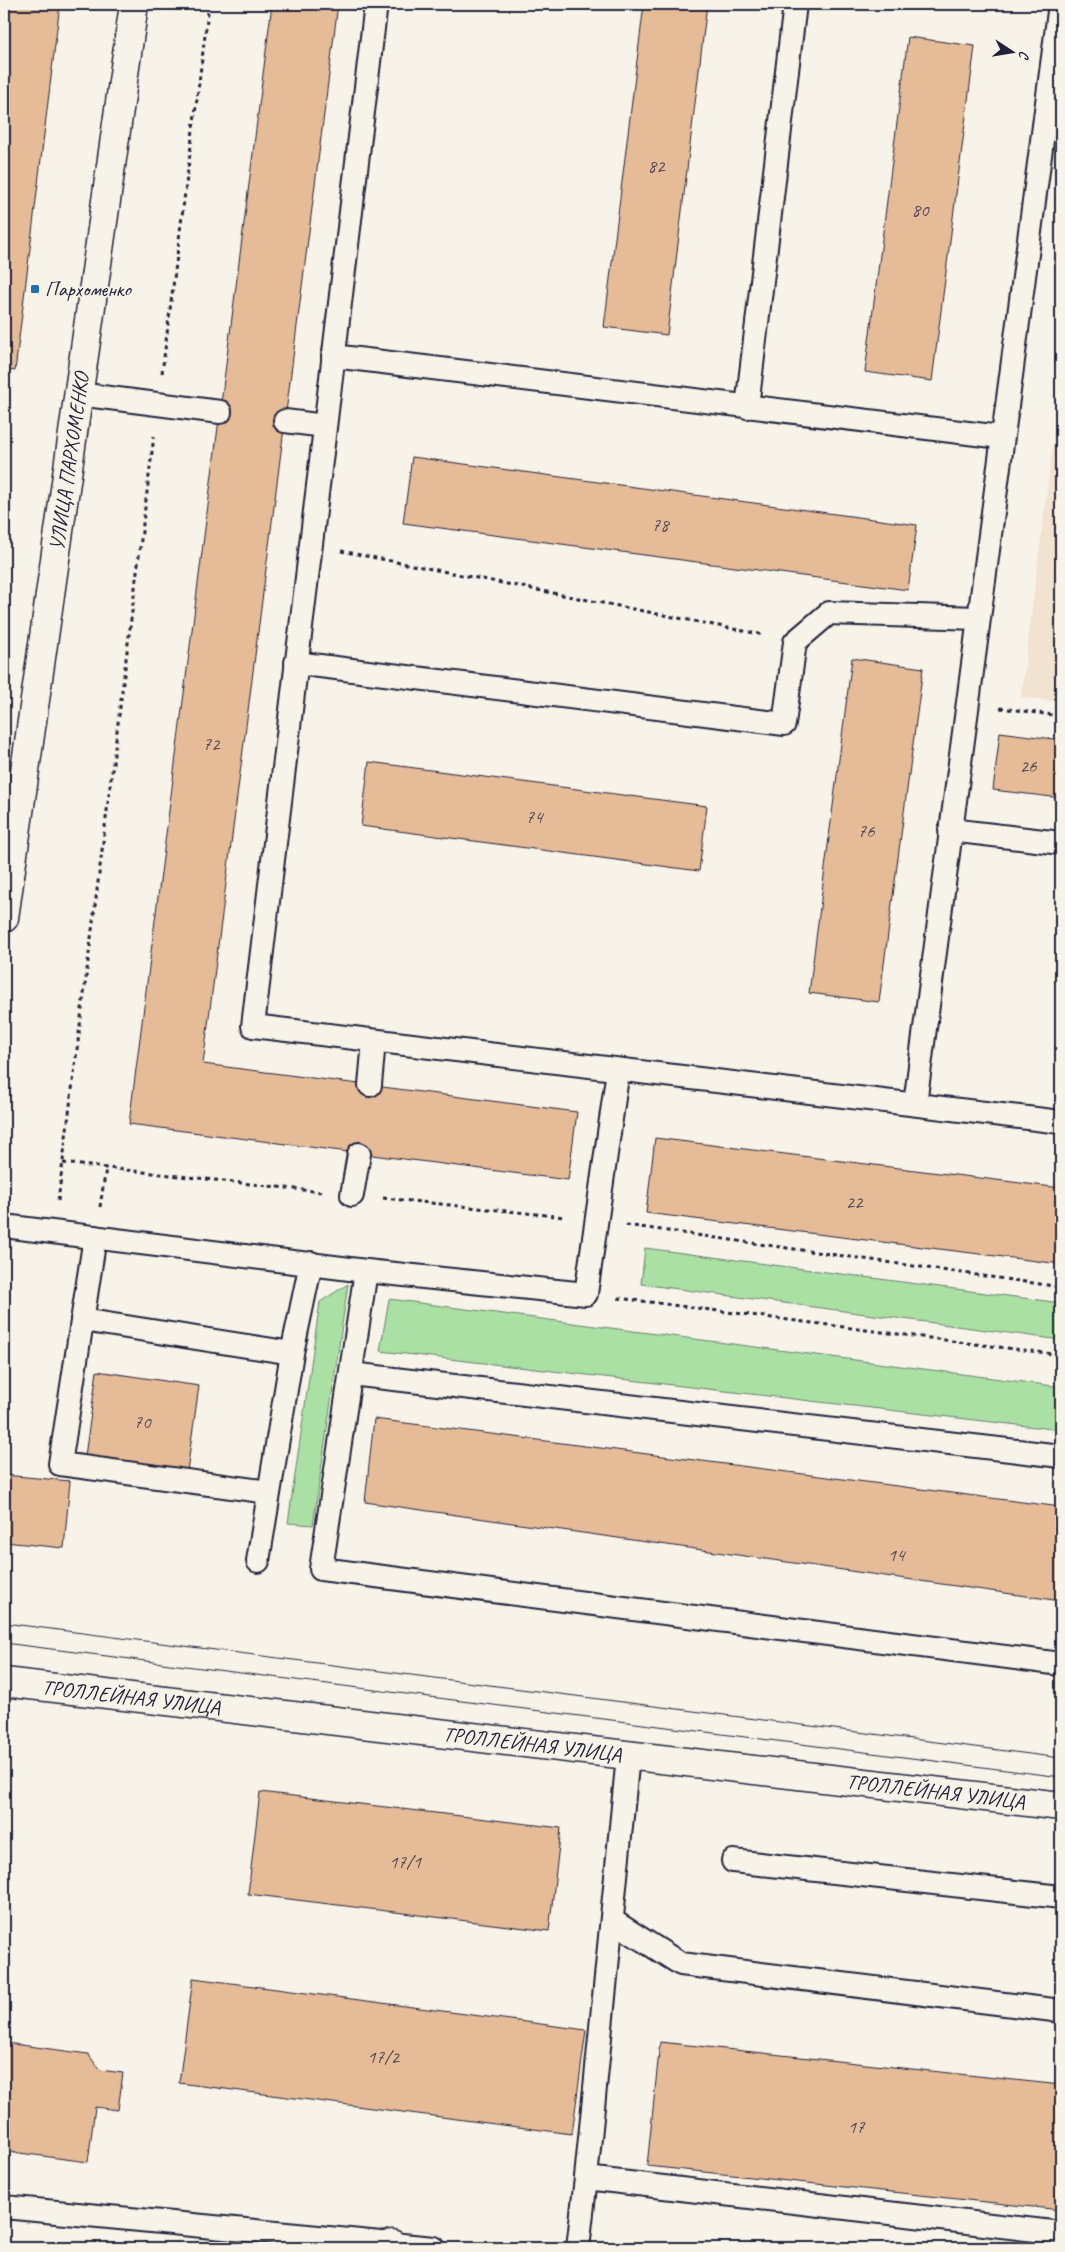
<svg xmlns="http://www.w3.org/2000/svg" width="1065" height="2252" font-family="Caveat,sans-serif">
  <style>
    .built { fill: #f2e2d0 }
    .green { fill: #aae0a3; stroke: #66816f }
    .building { fill: #e6bb97; stroke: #22223b }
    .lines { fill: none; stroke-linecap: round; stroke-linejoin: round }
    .lane-casing { stroke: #22223b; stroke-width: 26 }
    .street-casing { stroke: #22223b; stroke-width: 31 }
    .secondary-casing { stroke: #22223b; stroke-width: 31 }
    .primary-casing { stroke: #22223b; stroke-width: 31 }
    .path { stroke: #22223b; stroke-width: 3; stroke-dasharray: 4 4; stroke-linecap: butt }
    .lane { stroke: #f7f3e8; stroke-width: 22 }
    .street { stroke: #f7f3e8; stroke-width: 28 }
    .secondary { stroke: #f7f3e8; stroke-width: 28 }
    .primary { stroke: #f7f3e8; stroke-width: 28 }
    .tram { stroke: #22223b; stroke-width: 1 }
    .poi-dot { fill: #1f6fb2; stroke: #f7f3e8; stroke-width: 2 }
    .labels { text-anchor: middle; stroke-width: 4; stroke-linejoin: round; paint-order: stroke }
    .number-label { font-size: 19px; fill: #534852 }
    .poi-label { font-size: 21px; fill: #22223b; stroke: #f7f3e8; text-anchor: start }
    .street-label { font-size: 21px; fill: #22223b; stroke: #f7f3e8 }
  </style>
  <rect width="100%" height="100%" fill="#f7f3e8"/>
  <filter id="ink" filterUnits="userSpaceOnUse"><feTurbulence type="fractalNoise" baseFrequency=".02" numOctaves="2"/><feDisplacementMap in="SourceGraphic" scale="10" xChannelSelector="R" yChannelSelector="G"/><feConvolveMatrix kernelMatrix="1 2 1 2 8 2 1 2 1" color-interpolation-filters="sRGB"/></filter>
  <g filter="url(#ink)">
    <!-- built -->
    <path class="built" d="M1061,379v323l-40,-5z"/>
    <!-- green -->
    <g class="green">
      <path d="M645,1248l416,55v37l-420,-56z"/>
      <path d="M348,1284l-35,241 -25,-2 32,-221z"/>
      <path d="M389,1299l672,88v43l-681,-79z"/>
    </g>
    <!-- building -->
    <g class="building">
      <path d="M4,4h56l-45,367 -11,-2z"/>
      <path d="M272,4h66l-135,1060 374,48 -9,68 -439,-56z"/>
      <path d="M644,4h63l-40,331 -63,-8z"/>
      <path d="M908,37l67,9 -43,335 -67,-9z"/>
      <path d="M412,457l505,68 -9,65 -505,-67z"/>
      <path d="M852,658l71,10 -44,334 -70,-9z"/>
      <path d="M1000,732l61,8v58l-68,-8z"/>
      <path d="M369,762l338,44 -8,65 -338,-45z"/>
      <path d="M655,1138l406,50v76l-415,-51z"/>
      <path d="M97,1371l102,15 -12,85 -102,-15z"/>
      <path d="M374,1419l687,88v94l-696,-99z"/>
      <path d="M4,1475l66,6 -6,67 -60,-6z"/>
      <path d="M260,1792l301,36 -12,103 -301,-37z"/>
      <path d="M193,1978l393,52 -14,104 -393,-51z"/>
      <path d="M660,2042l401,43v125l-414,-44z"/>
      <path d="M6,2043l82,11 12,16 23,3 -5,37 -23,-3 -7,55 -84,-11v-106z"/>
    </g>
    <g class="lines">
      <defs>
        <g id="lane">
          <path d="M376,4l-123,1022 808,96"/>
          <path d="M333,356l668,81"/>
          <path d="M78,394l142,18"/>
          <path d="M747,407l48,-403"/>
          <path d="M285,421l40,5"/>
          <path d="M296,663l488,61 11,-82 34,-29 148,5"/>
          <path d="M950,830l111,13"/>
          <path d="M370,1085l4,-44"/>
          <path d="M915,1104l145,-1100"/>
          <path d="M352,1195l7,-41"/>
          <path d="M4,1226l362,45 220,23 32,-224"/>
          <path d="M95,1237l-35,227 209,28"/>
          <path d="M366,1271l-45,298 740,95"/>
          <path d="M82,1320l210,33"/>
          <path d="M351,1374l710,82"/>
          <path d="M258,1561l34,-208 19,-90"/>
          <path d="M733,1861l328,36"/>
          <path d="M613,1921l68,43 380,47"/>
          <path d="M586,2178l475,55"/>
          <path d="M4,2207l430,41"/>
          <path d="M578,2248l8,-70 42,-422"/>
        </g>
        <path id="street" d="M391,2248l1,-4"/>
        <g id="secondary">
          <path id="s1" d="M4,918l130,-914"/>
        </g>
        <g id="primary">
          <path id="s2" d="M4,1682l1057,124"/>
        </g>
      </defs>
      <!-- lane casing -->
      <use href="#lane" class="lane-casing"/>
      <!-- street casing -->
      <use href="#street" class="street-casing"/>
      <!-- secondary casing -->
      <use href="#secondary" class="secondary-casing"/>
      <!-- primary casing -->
      <use href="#primary" class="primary-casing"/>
      <!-- path -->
      <g class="path">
        <path d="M162,373l47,-369"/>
        <path d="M341,551l423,84"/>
        <path d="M1000,708l61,8"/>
        <path d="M63,1163l259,29"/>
        <path d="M383,1198l182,19"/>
        <path d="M58,1201l96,-765"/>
        <path d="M100,1207l6,-39"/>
        <path d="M626,1225l435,62"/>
        <path d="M618,1298l443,57"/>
      </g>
      <!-- lane -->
      <use href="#lane" class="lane"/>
      <!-- street -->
      <use href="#street" class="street"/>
      <!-- secondary -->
      <use href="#secondary" class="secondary"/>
      <!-- primary -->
      <use href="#primary" class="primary"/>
      <!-- tram -->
      <g class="tram">
        <path d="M4,1623l1057,135"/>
        <path d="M4,1643l1057,134"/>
      </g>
    </g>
  </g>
  <!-- markers -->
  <rect class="poi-dot" x="30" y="284" width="10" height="10" rx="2.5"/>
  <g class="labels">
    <!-- number labels -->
    <g class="number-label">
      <text x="656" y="172">82</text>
      <text x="920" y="216">80</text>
      <text x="660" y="531">78</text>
      <text x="211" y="750">72</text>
      <text x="1028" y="772">26</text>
      <text x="534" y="823">74</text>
      <text x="866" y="837">76</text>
      <text x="854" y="1208">22</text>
      <text x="142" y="1428">70</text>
      <text x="896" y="1561">14</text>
      <text x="405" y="1868">17/1</text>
      <text x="383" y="2063">17/2</text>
      <text x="856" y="2133">17</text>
    </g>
    <!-- poi labels -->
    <g class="poi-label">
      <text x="45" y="296">Пархоменко</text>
    </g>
    <!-- street labels -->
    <g class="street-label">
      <text dy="7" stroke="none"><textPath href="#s1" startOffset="461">УЛИЦА ПАРХОМЕНКО</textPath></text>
      <text dy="7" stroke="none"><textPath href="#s2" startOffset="128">ТРОЛЛЕЙНАЯ УЛИЦА</textPath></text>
      <text dy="7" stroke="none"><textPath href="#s2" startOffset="532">ТРОЛЛЕЙНАЯ УЛИЦА</textPath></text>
      <text dy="7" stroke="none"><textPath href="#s2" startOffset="938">ТРОЛЛЕЙНАЯ УЛИЦА</textPath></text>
    </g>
  </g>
  <!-- margin -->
  <rect width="1065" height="2252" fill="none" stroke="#f7f3e8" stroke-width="20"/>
  <rect x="10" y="10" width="1045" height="2232" fill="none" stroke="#22223b" stroke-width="2" filter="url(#ink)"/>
  <!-- north arrow -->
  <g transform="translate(1012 52) rotate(102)" stroke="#f7f3e8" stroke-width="4" paint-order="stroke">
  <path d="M0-4L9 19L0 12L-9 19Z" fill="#22223b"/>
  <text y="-8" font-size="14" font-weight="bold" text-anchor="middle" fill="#22223b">С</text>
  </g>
</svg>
